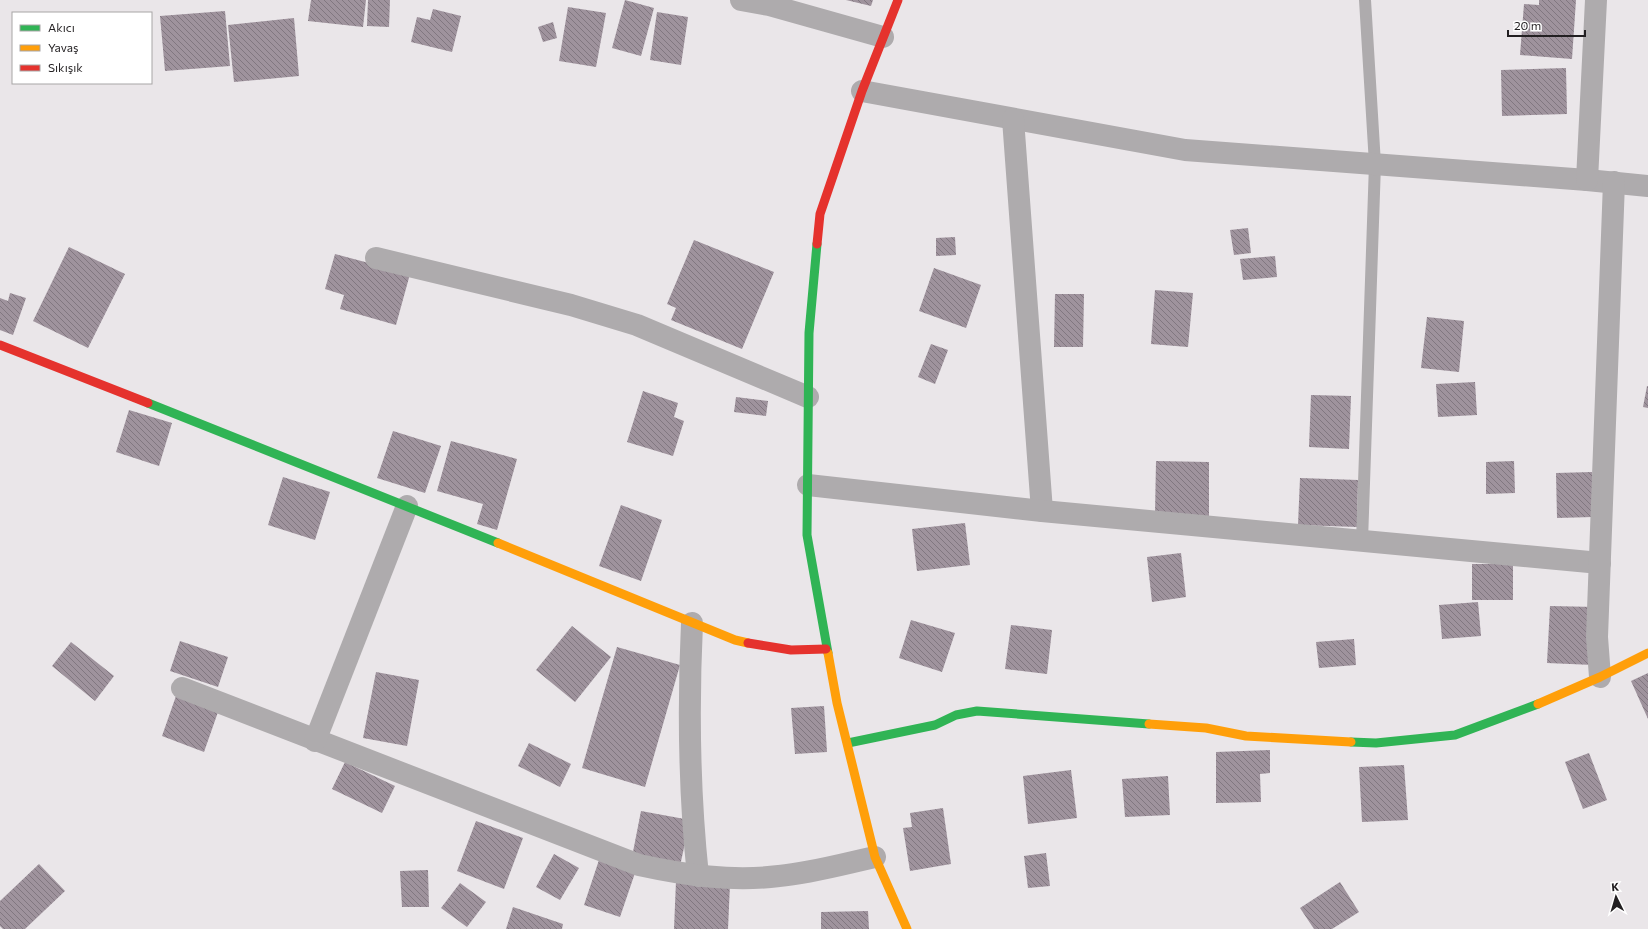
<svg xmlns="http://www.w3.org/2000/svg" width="1648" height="929" font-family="Commissioner,sans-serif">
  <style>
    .building { fill: url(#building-back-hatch) }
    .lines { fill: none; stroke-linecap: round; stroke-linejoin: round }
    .lane { stroke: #aeabad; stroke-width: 12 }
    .street { stroke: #aeabad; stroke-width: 22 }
    .fast { stroke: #30b455; stroke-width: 9 }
    .slow { stroke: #ff9f0a; stroke-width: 9 }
    .jam { stroke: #e5322d; stroke-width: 9 }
  </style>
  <defs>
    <pattern id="building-back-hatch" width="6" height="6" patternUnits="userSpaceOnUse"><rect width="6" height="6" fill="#9f939d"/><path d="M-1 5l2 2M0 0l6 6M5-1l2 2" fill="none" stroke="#817780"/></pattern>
  </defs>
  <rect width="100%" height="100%" fill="#eae6e9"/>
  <!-- building -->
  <g class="building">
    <path d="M311,0h55l-3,27 -55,-6z"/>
    <path d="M368,0h22l-1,27 -22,-1z"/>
    <path d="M625,0l29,8 -13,48 -29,-8z"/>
    <path d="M846,0h27l-2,6z"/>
    <path d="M1539,0h37l-4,59 -52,-4 4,-51 15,1z"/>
    <path d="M568,7l38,6 -10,54 -37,-6z"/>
    <path d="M433,9l28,7 -9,36 -41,-10 6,-25 13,3z"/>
    <path d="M225,11l5,55 -65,5 -5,-55z"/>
    <path d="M657,12l31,5 -7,48 -31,-5z"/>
    <path d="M294,18l5,58 -65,6 -6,-57z"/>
    <path d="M553,22l4,16 -14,4 -5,-15z"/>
    <path d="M1566,68l1,46 -65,2 -1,-46z"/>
    <path d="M1248,228l3,25 -17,2 -4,-25z"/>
    <path d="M955,237l1,18 -20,1v-18z"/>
    <path d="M694,240l80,32 -32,77 -71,-29 5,-12 -9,-4z"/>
    <path d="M69,247l56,27 -37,74 -55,-27z"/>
    <path d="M335,254l75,20 -14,51 -56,-16 4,-14 -19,-6z"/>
    <path d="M1275,256l2,21 -34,3 -3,-21z"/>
    <path d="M934,268l47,17 -15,43 -47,-17z"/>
    <path d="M1155,290l38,3 -5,54 -37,-3z"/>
    <path d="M10,293l16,5 -13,37 -13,-5v-32l8,3z"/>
    <path d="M1055,294h29l-1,53h-29z"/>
    <path d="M1427,317l37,4 -5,51 -38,-4z"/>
    <path d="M931,344l17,6 -13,34 -17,-7z"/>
    <path d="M1475,382l2,33 -39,2 -2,-33z"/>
    <path d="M1647,386h1v22l-5,-1z"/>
    <path d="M643,391l35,12 -4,14 10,4 -11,35 -46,-14z"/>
    <path d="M1311,395l40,1 -2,53 -40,-2z"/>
    <path d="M736,397l32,4 -2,15 -32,-4z"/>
    <path d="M129,410l43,13 -13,43 -43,-14z"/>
    <path d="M393,431l48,15 -16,47 -48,-15z"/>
    <path d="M451,441l66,18 -20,71 -20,-6 6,-20 -46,-13z"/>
    <path d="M1156,461l53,1v54l-54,-1z"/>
    <path d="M1514,461l1,32 -29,1v-32z"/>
    <path d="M1592,472l1,45 -36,1 -1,-45z"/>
    <path d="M283,477l47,15 -15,48 -47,-15z"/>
    <path d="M1300,478l58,2 -1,47 -59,-2z"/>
    <path d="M621,505l41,15 -21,61 -42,-15z"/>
    <path d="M965,523l5,42 -53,6 -5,-42z"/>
    <path d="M1181,553l5,44 -34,5 -5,-45z"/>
    <rect x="1472" y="564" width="41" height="36"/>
    <path d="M1478,602l3,34 -39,3 -3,-34z"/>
    <path d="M1550,606l46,1 -3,58 -46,-2z"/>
    <path d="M911,620l44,13 -13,39 -43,-14z"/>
    <path d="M1011,625l41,5 -5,44 -42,-5z"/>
    <path d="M572,626l39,31 -36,45 -39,-32z"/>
    <path d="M1354,639l2,26 -37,3 -3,-26z"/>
    <path d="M180,641l48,16 -10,30 -48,-16z"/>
    <path d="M71,642l43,34 -19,25 -43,-35z"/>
    <path d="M617,647l63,18 -35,122 -63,-19z"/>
    <path d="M376,672l43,8 -12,66 -44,-8z"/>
    <path d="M1648,673v46l-17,-38z"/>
    <path d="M176,696l42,16 -14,40 -42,-16z"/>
    <path d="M824,706l3,46 -32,2 -4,-46z"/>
    <path d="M529,743l42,21 -11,23 -42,-21z"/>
    <path d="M1270,750v23l-10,1 1,28 -45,1v-51z"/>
    <path d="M1589,753l18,47 -24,9 -18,-47z"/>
    <path d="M345,762l50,24 -13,27 -50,-24z"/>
    <path d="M1404,765l4,55 -46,2 -3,-55z"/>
    <path d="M1071,770l6,48 -49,6 -5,-48z"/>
    <path d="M1168,776l2,39 -45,2 -3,-38z"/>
    <path d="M943,808l8,56 -41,7 -7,-43 9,-1 -2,-14z"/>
    <path d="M641,811l49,9 -10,46 -48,-9z"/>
    <path d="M476,821l47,17 -19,51 -47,-18z"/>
    <path d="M1046,853l4,33 -22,2 -4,-32z"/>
    <path d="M554,854l25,14 -19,32 -24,-13z"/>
    <path d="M599,860l36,13 -15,44 -36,-12z"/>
    <path d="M39,864l26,27 -40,38h-22l-3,-3v-25z"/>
    <path d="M428,870l1,37h-27l-2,-36z"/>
    <path d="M676,881l54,3 -2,45h-54z"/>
    <path d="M1340,882l19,30 -27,17h-18l-14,-21z"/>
    <path d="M460,883l26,19 -19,25 -26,-19z"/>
    <path d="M513,907l50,17 -1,5h-56z"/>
    <path d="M868,911l1,18h-48v-17z"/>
  </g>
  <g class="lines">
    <!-- lane -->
    <path class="lane" d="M1362,541l13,-377 -10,-164"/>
    <!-- street -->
    <g class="street">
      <path d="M741,0l28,5 114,32"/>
      <path d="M862,91l323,59 402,30 61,6"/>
      <path d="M1013,119l29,392"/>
      <path d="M1587,180l9,-180"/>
      <path d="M376,258l195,47 66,20 171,72"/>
      <path d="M808,485l234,26 558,52"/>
      <path d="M692,623c-4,85 -3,168 6,253"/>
      <path d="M1600,677l-3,-40 17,-455"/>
      <path d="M182,688l457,177c46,10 93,17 140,11 32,-3 64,-12 96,-19"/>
      <path d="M315,741l92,-235"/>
    </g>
    <!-- fast -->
    <g class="fast">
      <path d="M817,244l-8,89 -2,202 21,118"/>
      <path d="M148,403l350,140"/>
      <path d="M1351,742l25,1 79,-8 83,-31"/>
      <path d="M848,743l87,-18 21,-10 21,-4 172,13"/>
    </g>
    <!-- slow -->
    <g class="slow">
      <path d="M498,543l237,97 13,3"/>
      <path d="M828,653l9,50 38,154 32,72"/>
      <path d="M1538,704l62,-27 48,-24"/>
      <path d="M1149,724l57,4 40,8 105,6"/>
    </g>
    <!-- jam -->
    <g class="jam">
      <path d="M817,244l3,-30 42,-123 36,-91"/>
      <path d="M0,345l148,58"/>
      <path d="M748,643l43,7 35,-1"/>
    </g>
  </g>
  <!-- legend -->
  <rect x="12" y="12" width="140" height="72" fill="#ffffff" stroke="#a7a5a6"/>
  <rect x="20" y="25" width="20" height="6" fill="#30b455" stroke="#a7a5a6"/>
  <text x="48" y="32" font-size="12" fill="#221f21">Akıcı</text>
  <rect x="20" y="45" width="20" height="6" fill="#ff9f0a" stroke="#a7a5a6"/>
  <text x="48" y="52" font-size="12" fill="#221f21">Yavaş</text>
  <rect x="20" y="65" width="20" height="6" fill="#e5322d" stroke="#a7a5a6"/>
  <text x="48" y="72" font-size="12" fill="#221f21">Sıkışık</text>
  <!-- north arrow -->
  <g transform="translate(1616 897) rotate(355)" stroke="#ffffff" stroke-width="3" paint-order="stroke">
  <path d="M0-3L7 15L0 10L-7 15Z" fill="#221f21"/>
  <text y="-6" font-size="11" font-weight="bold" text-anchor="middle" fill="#221f21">K</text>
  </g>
  <!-- scale -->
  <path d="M1508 30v6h77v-6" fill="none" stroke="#221f21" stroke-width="2"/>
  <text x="1514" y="30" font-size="12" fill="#221f21" stroke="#ffffff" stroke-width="3" paint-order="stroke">20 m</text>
</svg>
